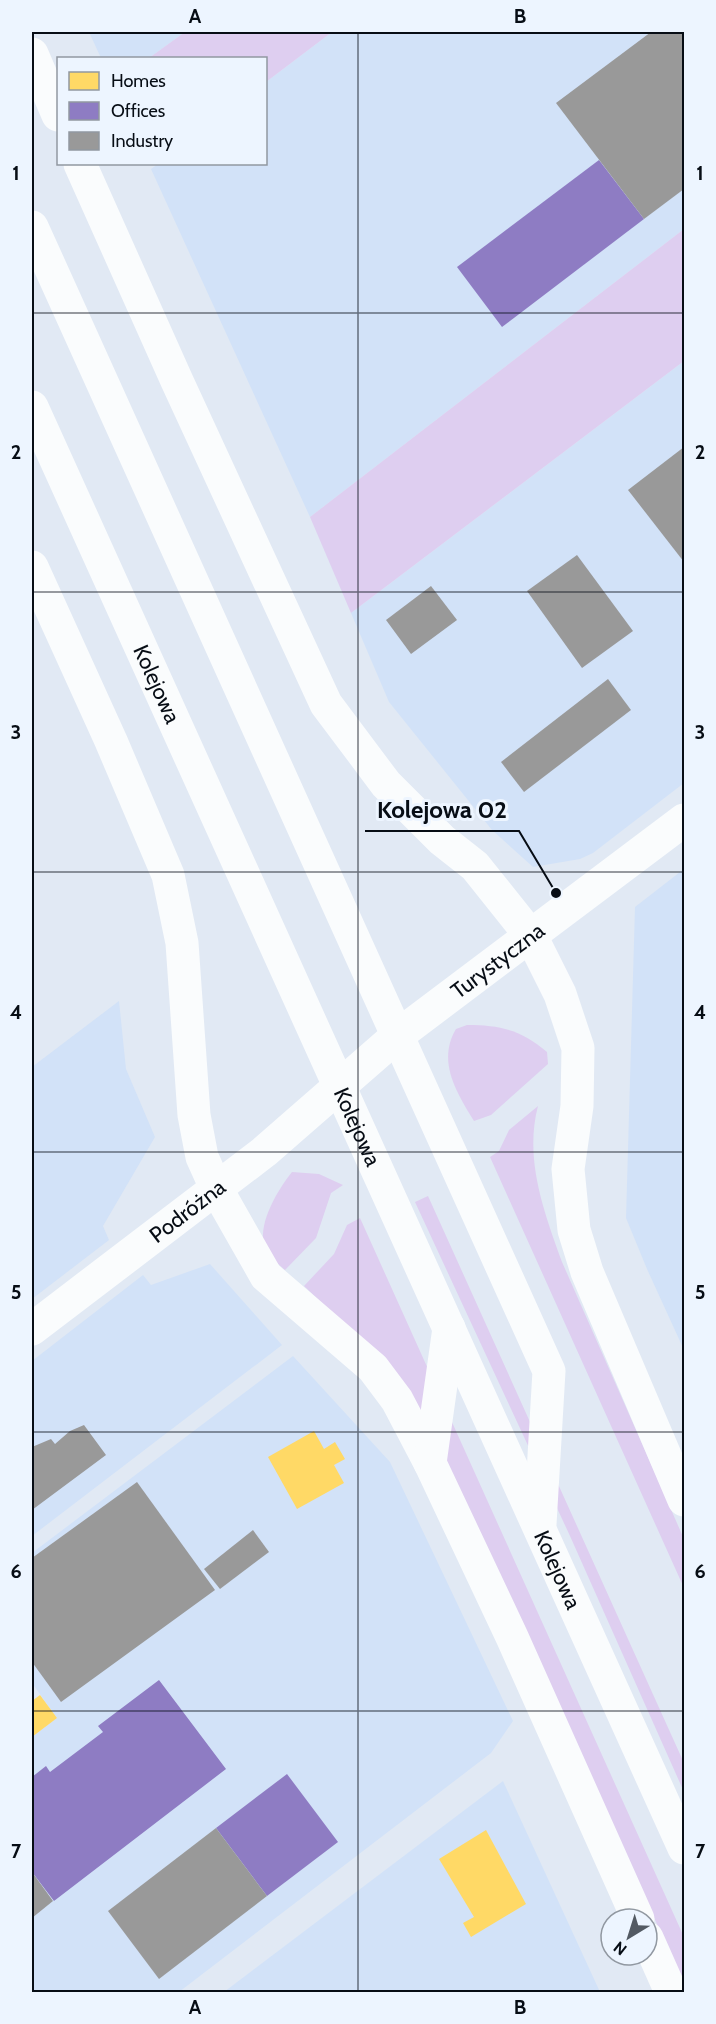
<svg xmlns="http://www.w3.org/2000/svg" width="716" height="2024" font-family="Cabin,sans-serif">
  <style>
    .built { fill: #d2e2f8 }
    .green { fill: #decef0 }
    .homes { fill: #ffd966 }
    .offices { fill: #8e7cc3 }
    .industry { fill: #999 }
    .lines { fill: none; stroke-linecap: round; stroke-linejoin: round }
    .minor { stroke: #fafcfd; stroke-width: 33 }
    .tertiary { stroke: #fafcfd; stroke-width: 33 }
    .trunk { stroke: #fafcfd; stroke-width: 33 }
    .grid { fill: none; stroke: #070d15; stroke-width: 1.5; stroke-opacity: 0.55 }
    .labels { text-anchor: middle; stroke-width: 6; stroke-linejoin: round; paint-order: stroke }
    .street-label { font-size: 22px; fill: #070d15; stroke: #edf5ff }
    .leader { fill: none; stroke: #070d15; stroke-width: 2 }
    .callout-dot { fill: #070d15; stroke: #edf5ff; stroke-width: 2 }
    .callout-label { font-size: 24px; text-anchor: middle; font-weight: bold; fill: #070d15; stroke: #edf5ff; stroke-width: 6; stroke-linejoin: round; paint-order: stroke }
    .neatline { fill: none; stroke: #070d15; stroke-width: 2 }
    .grid-label { font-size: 20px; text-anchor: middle; font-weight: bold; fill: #070d15 }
  </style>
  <rect width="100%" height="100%" fill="#e1e9f4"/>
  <!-- built -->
  <g class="built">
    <path d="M89,32h96l-36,26h-48z"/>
    <path d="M332,32h352v197l-374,288 -159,-348 7,-5h108v-82z"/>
    <path d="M684,361v422l-91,70 -13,6 -47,8 -41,-37 -103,-128 -38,-89z"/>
    <path d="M684,869v481l-37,-81 -21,-51 9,-311z"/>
    <path d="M119,1001l7,68 29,68 -52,89 6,14 -77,59v-232z"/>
    <path d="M210,1264l72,81 -250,191v-175l111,-86 8,10z"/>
    <path d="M293,1356l97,106 123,259 -22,32 -312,239h-147v-255l25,-19 -25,-35v-130z"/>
    <path d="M503,1781l97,211h-376z"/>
  </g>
  <!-- green -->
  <g class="green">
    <path d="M185,32h147l-66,50v-24h-117z"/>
    <path d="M684,229v132l-333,252 -41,-96z"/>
    <path d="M467,1025c33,0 54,5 80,27l1,12 -57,51 -17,6c-18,-29 -37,-60 -18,-92z"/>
    <path d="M538,1106c-14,53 6,106 24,156l122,277v49l-194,-431 9,-6 10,-21z"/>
    <path d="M292,1172l27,2 24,11 -12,8 -15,45 -31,32c-7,-6 -19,-16 -21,-25 -6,-23 15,-57 28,-73z"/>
    <path d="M428,1196l256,567v29l-114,-256 -155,-334z"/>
    <path d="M360,1218l324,719v53l-23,-57 -90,-199 -245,-427 -22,-21 30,-32 13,-29z"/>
  </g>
  <!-- homes -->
  <g class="homes">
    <path d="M314,1431l10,18 11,-7 10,17 -11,6 10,18 -47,26 -29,-52z"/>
    <path d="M40,1695l17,23 -25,19v-36z"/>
    <path d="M486,1830l40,74 -55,33 -8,-14 11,-6 -35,-58z"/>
  </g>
  <!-- offices -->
  <g class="offices">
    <path d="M599,160l45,59 -142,108 -45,-60z"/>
    <path d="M159,1680l67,89 -172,132 -22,-29v-95l14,-11 4,6 53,-40 -5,-6z"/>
    <path d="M287,1774l51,68 -71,54 -51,-68z"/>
  </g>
  <!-- industry -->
  <g class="industry">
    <path d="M651,32h33v157l-40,30 -88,-116z"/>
    <path d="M684,447v115l-56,-72z"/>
    <path d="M577,555l56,76 -51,37 -55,-77z"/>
    <path d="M431,586l26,34 -46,34 -25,-34z"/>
    <path d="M608,679l23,31 -107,82 -23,-30z"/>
    <path d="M84,1425l22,30 -74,55v-63l19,-8 4,5 15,-13z"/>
    <path d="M137,1482l78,108 -154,112 -29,-40v-104z"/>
    <path d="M253,1530l16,22 -49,37 -16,-20z"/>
    <path d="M216,1828l51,68 -108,83 -51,-68z"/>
    <path d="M32,1872l21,29 -21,17z"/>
  </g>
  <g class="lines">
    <!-- minor -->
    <g class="minor">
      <path d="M32,54l26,61"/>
      <path d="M80,164l97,217 149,323 60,80 56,56 33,26 56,70 29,58 18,54 -1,58 -9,63 6,61 13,42 97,228"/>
      <path d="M32,567l79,174 57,134 14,68 12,172 8,42 14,31 50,88 107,92 24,32 33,63"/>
    </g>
    <!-- tertiary -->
    <path class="tertiary" id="s1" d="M32,1329l232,-177 133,-116 287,-216"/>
    <!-- trunk -->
    <g class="trunk">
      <path d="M32,227l517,1144 -9,153"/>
      <path id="s2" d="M32,407l652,1441"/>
      <path d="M449,1328l-19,135 82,174 126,282"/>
      <path d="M647,1938l24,54"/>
    </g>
  </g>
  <!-- grid -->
  <path class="grid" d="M358,32v1960M32,313h652M32,592h652M32,872h652M32,1152h652M32,1432h652M32,1711h652"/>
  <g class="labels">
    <!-- street labels -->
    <g class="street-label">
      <text dy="8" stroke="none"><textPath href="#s2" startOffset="304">Kolejowa</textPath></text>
      <text dy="8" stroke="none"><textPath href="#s1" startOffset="594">Turystyczna</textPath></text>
      <text dy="8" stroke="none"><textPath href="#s2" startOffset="790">Kolejowa</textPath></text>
      <text dy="8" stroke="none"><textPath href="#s1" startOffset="195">Podróżna</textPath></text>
      <text dy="8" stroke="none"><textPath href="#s2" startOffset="1276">Kolejowa</textPath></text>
    </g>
  </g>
  <!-- callouts -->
  <path class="leader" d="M556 893L519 831H365"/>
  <circle class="callout-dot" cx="556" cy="893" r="6"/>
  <g class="callout-label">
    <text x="442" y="818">Kolejowa 02</text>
  </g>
  <!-- border -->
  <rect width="716" height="2024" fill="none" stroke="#edf5ff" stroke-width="66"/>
  <!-- legend -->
  <rect x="57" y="57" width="210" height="108" fill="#edf5ff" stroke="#9198a1" stroke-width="1.5"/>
  <rect x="69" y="72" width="30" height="18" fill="#ffd966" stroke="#9198a1" stroke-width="1.5"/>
  <text x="111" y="87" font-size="18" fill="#070d15">Homes</text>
  <rect x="69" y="102" width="30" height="18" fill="#8e7cc3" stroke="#9198a1" stroke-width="1.5"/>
  <text x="111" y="117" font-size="18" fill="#070d15">Offices</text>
  <rect x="69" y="132" width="30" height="18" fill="#999999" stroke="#9198a1" stroke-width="1.5"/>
  <text x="111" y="147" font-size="18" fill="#070d15">Industry</text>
  <!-- north arrow -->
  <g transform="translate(629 1937) rotate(218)"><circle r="28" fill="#edf5ff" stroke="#9198a1" stroke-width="1.5"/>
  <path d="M0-4.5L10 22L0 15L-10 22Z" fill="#535a63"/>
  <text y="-9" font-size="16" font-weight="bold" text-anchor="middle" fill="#070d15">N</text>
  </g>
  <rect x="33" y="33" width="650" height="1958" class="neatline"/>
  <g class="grid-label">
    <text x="195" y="23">A</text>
    <text x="520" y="23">B</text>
    <text x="16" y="180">1</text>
    <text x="700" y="180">1</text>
    <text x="16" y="459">2</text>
    <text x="700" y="459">2</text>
    <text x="16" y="739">3</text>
    <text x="700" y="739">3</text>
    <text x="16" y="1019">4</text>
    <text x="700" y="1019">4</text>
    <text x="16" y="1299">5</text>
    <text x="700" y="1299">5</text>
    <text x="16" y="1578">6</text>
    <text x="700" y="1578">6</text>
    <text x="16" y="1858">7</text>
    <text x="700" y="1858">7</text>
    <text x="195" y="2014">A</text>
    <text x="520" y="2014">B</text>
  </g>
</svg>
